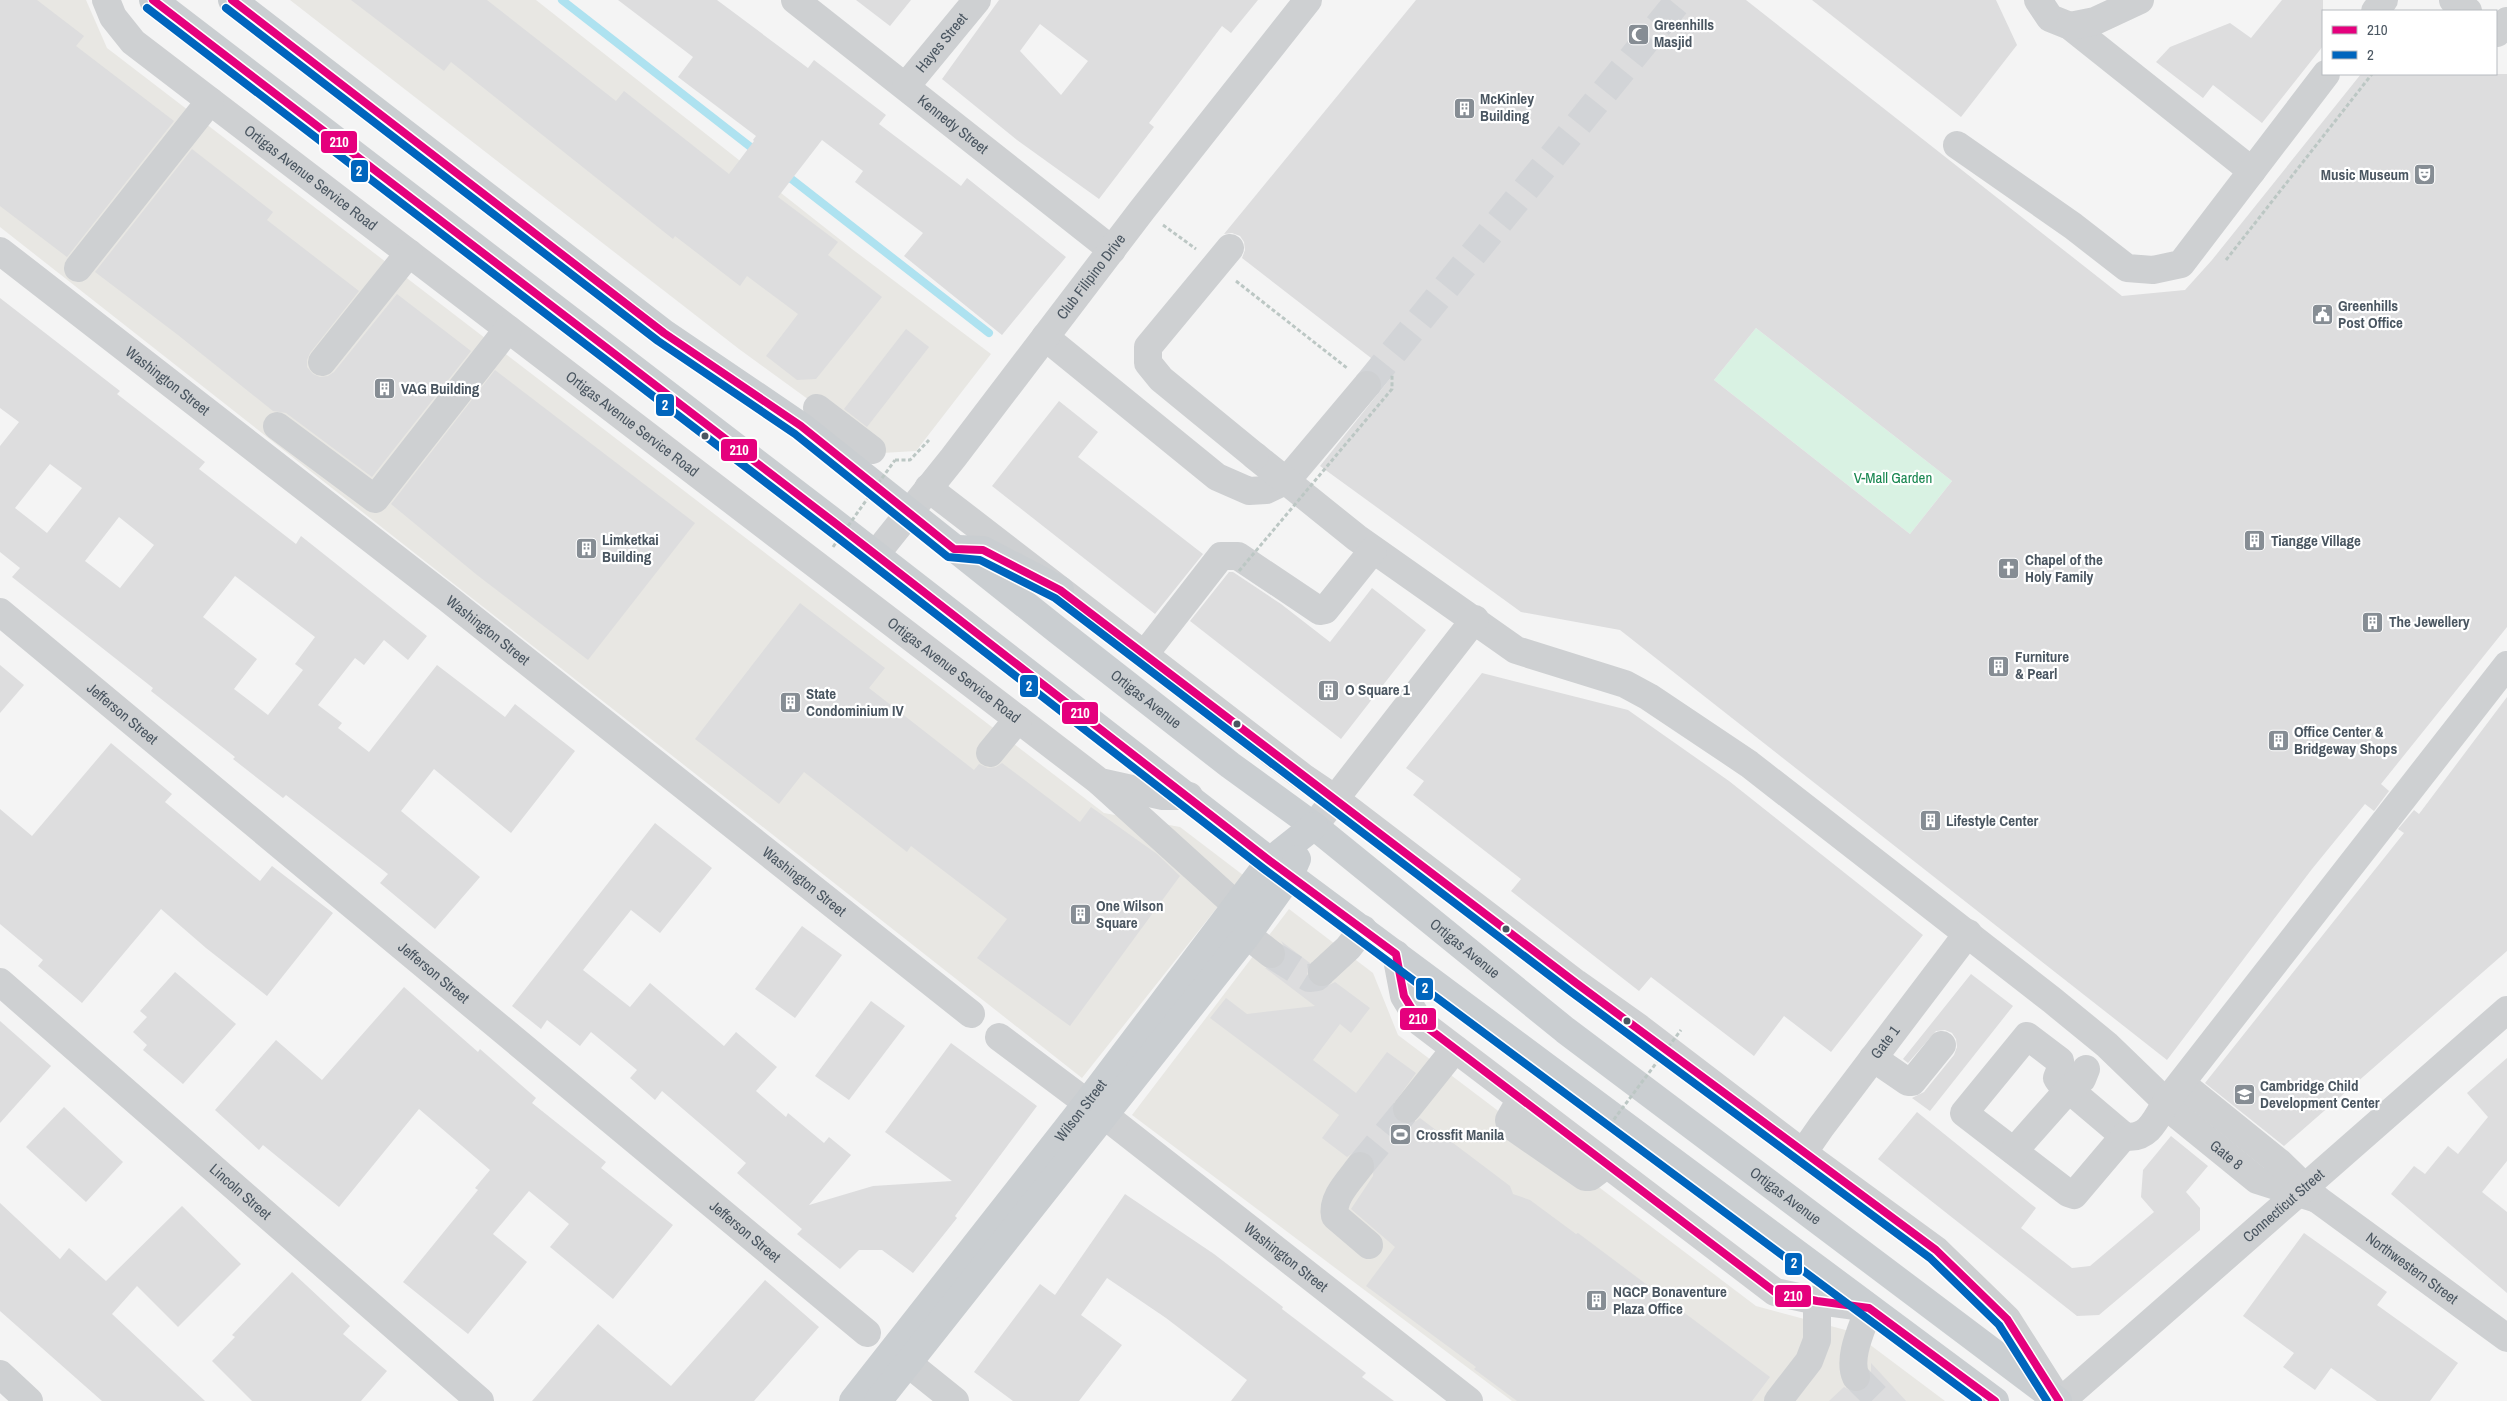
<svg xmlns="http://www.w3.org/2000/svg" width="2507" height="1401" font-family="'Archivo Narrow',sans-serif">
  <style>
    .commercial { fill: #e8e7e3 }
    .green { fill: #d9f2e3 }
    .lines { fill: none; stroke-linecap: round; stroke-linejoin: round }
    .stream { stroke: #aee2f0; stroke-width: 8 }
    .building { fill: #ddddde; fill-rule: evenodd }
    .minor-tunnel { stroke: #d2d4d7; stroke-width: 28; stroke-dasharray: 28 14; stroke-linecap: butt }
    .path { stroke: #bcc7c4; stroke-width: 3; stroke-dasharray: 4 2.5; stroke-linecap: butt }
    .minor { stroke: #ced0d2; stroke-width: 28 }
    .major { stroke: #caced1; stroke-width: 28 }
    .path-bridge { stroke: #bcc7c4; stroke-width: 3; stroke-dasharray: 4 2.5; stroke-linecap: butt }
    .minor-bridge { stroke: #ced0d2; stroke-width: 28 }
    .bus-1-casing { stroke: #fff; stroke-width: 11 }
    .bus-2-casing { stroke: #fff; stroke-width: 11 }
    .bus-1 { stroke: #e5007d; stroke-width: 8 }
    .bus-2 { stroke: #0065bd; stroke-width: 8 }
    .bus-dot { fill: #4a5661; stroke: #fff; stroke-width: 2 }
    .labels { text-anchor: middle; stroke-width: 4.5; stroke-linejoin: round; paint-order: stroke }
    .poi-label { font-size: 15px; font-weight: bold; fill: #4a5661; stroke: #fff; text-anchor: start }
    .street-label { font-size: 15px; fill: #4a5661; stroke: #fff }
    .park-label { font-size: 15px; fill: #17864f; stroke: #fff }
    .line-badge { stroke: #fff; stroke-width: 2 }
    .badge-label { font-size: 14px; text-anchor: middle; font-weight: bold; fill: #fff }
  </style>
  <rect width="100%" height="100%" fill="#f4f4f4"/>
  <!-- commercial -->
  <g class="commercial">
    <path d="M0,0h86l21,48 997,765 76,14 63,48 -161,203 -1082,-851z"/>
    <path d="M290,0h246l316,249 139,105 -75,97 -34,2 -143,-104z"/>
    <path d="M1289,909l84,64 25,62 358,271 97,26 92,69h-433l-380,-286z"/>
  </g>
  <!-- green -->
  <path class="green" d="M1756,328l196,153 -42,53 -196,-154z"/>
  <g class="lines">
    <!-- stream -->
    <g class="stream">
      <path d="M562,0l195,152"/>
      <path d="M785,174l204,159"/>
    </g>
  </g>
  <!-- building -->
  <g class="building">
    <path d="M0,0h37l47,36 -8,10 98,75 -107,136 -67,-51z"/>
    <path d="M351,0h136l129,101 8,-10 105,83 25,-33 -1,-1 3,-4 -78,-59 15,-20 -75,-57h99l91,68 6,-8 72,55 -7,9 82,62 6,-8 99,79 -64,78 -98,-79 19,-23 -68,-51 8,-11 -41,-31 -44,57 60,45 -10,13 54,42 -66,82 -19,1 -31,-24 32,-42 -51,-38 -7,10 -65,-50 -2,3 -222,-177 -7,9z"/>
    <path d="M856,0h55l-21,26z"/>
    <path d="M999,0h259l-27,33 -9,-7 -73,97 5,4 -55,72 -82,-59 -75,-61zM1040,24l48,37 -27,34 -41,-44z"/>
    <path d="M1416,0h330l376,296 63,-6 27,-30 149,-186h146v553l-126,157 8,7 -15,20 -9,-7 -53,65 -145,191 -547,-430 -99,-18 -201,-146 73,-91 -151,-117 3,-8 -1,-8 -4,-6 -8,-3 -8,1zM1756,328l196,153 -42,53 -196,-154z"/>
    <path d="M1812,0h184l21,45 -56,72z"/>
    <path d="M2282,0h41v46l-61,77 -49,-38 -10,13 -47,-36 14,-15 60,-24 21,15z"/>
    <path d="M192,149l81,63 -6,8 92,71 -49,62 -3,7v7l6,7 7,3 8,-1 6,-4 63,-78 74,57 -99,126 -86,-64 -13,-2 -95,-76 -83,-63z"/>
    <path d="M0,298l120,93 -3,3 88,68 -6,7 97,75 5,-8 126,100 -19,24 -24,-20 -20,25 -9,-7 -37,47 24,18 -4,5 31,24 68,-87 68,52 10,-13 60,47 -64,82 -77,-64 -33,42 79,66 -45,52 -55,-46 8,-9 -102,-79 -3,3 -50,-39 2,-2 -84,-66 2,-3 -141,-111 8,-9 -20,-16v-106l19,-24 -19,-14zM50,464l32,24 -35,45 -32,-25zM119,517l35,28 -34,43 -35,-27zM235,576l80,61 -20,27 8,6 -35,45 -34,-26 23,-30 -54,-42z"/>
    <path d="M906,329l23,18 -62,80 -23,-18z"/>
    <path d="M495,370l200,153 -107,137 -111,-85 -86,-71z"/>
    <path d="M1059,401l39,31 -20,25 125,97 -48,60 -163,-128z"/>
    <path d="M1229,572h4l48,32 49,38 42,-54 54,42 -85,109 -151,-118z"/>
    <path d="M800,603l85,65 -16,20 105,82 5,-6 9,4 8,-1 6,-4 78,59 11,-15 66,47 23,22 -110,150 -93,-68 30,-39 -96,-73 -4,6 -103,-80 -25,32 -84,-65z"/>
    <path d="M0,665l24,20 -24,28z"/>
    <path d="M1482,673l146,37 101,71 194,154 -92,117 -47,-36 -30,40 -103,-79 -12,14 -128,-100 10,-12 -108,-84 11,-14 -18,-13z"/>
    <path d="M2507,697v254l-223,195 -79,-63 199,-250 -6,-4 16,-19 5,4z"/>
    <path d="M111,743l61,51 -7,8 95,79 12,-15 61,47 -66,83 -61,-48 -45,-39 -79,94 -44,-37 5,-6 -43,-36v-115l32,27z"/>
    <path d="M655,823l57,45 -52,65 -29,-23 -48,60 47,37 20,-24 74,63 12,-14 41,35 -21,24 30,26 2,-4 36,30 5,-6 22,18 -42,50 64,-19 79,-5 -67,-49 66,-89 86,63 -82,110 2,2 -44,55 -31,-23h-23l-19,19 -43,-35 5,-5 -65,-56 9,-10 -84,-72 -7,9 -25,-22 7,-8 -46,-38 -11,14 -33,-26 -6,9 -29,-23z"/>
    <path d="M802,926l40,29 -47,63 -40,-29z"/>
    <path d="M1281,941l29,22 -3,12 4,8 6,4h8l10,-5 35,26 -19,25 -11,-9 -27,36 43,33 31,-41 29,21 -24,33v8l5,7 7,3h8l8,-6 90,68 3,8 17,6 46,34 2,-1 192,144 -18,24h-235l-43,-32 2,-2 -110,-81 29,-39 -44,-38 22,-33 1,-16 -5,-7 -8,-3 -7,2 -7,5 -25,-19 17,-23 -129,-97 16,-20 21,16 68,-8 -50,-38 11,1 8,-6 2,-6v-8z"/>
    <path d="M175,972l61,52 -53,60 -40,-34 4,-5 -14,-13 14,-15 -7,-6z"/>
    <path d="M1971,974l42,32 -83,105 -18,-13 12,-6 30,-37 3,-8 -1,-8 -4,-6 -7,-3 -9,1 -28,32 -5,-4z"/>
    <path d="M404,987l74,65 2,-3 56,49 -4,5 74,59 -5,6 72,57 -60,74 -63,-52 19,-23 -40,-33 -36,43 34,28 -59,72 -65,-52 75,-92 -3,-2 15,-18 -71,-61 -80,98 -76,-62 -4,5 -44,-40 61,-70 46,40z"/>
    <path d="M871,1001l34,25 -56,74 -34,-24z"/>
    <path d="M0,1021l51,45 -51,57z"/>
    <path d="M2507,1058v103l-25,31 25,20v81l-116,-99 23,-28 11,8 23,-28 10,8 30,-37 -21,-24z"/>
    <path d="M64,1107l59,55 -37,40 -60,-55z"/>
    <path d="M1917,1112l119,96 -15,20 51,40 18,-2 64,-54 -13,-15 2,-27 28,-34 37,30 -22,26 14,16v22l-101,85 -22,1 -199,-157z"/>
    <path d="M1125,1194l89,60 69,53 -1,2 84,64 -4,4 32,24h-163l16,-21 -81,-62 -59,-40 -26,37 41,30 -43,56h-66l-39,-29 66,-88 15,11z"/>
    <path d="M0,1203l60,56 9,-11 37,33 76,-75 59,58 -63,63 -41,-41 -25,28 93,87h-103l-102,-90z"/>
    <path d="M2304,1233l83,59 -10,13 81,58 -28,38h-53l-46,-33 -16,22 -32,-23 11,-14 -51,-37z"/>
    <path d="M292,1272l58,54 -7,8 44,37 -26,30h-109l-40,-40 23,-24 -3,-2z"/>
    <path d="M765,1280l54,47 -65,74h-222l66,-77 73,62z"/>
    <path d="M1871,1363l35,38h-77l15,-14 9,5h8l6,-4 4,-8z"/>
  </g>
  <g class="lines">
    <!-- minor-tunnel -->
    <g class="minor-tunnel">
      <path d="M1367,385l312,-385"/>
      <path d="M1271,954l38,24 8,-1 5,-5"/>
      <path d="M1360,1166l47,-57"/>
      <path d="M1856,1377l24,24"/>
    </g>
    <!-- path -->
    <g class="path">
      <path d="M1163,225l33,24"/>
      <path d="M2226,260l146,-186"/>
      <path d="M1236,281l111,87"/>
      <path d="M895,460h15l19,-20"/>
    </g>
    <!-- minor -->
    <g class="minor">
      <path id="s1" d="M106,0l7,17 20,25 967,740 63,14h26"/>
      <path id="s2" d="M795,0l317,250"/>
      <path d="M2038,0l12,18 20,8 182,145"/>
      <path d="M2453,0l15,11"/>
      <path d="M2375,11l9,-11"/>
      <path d="M2070,26l25,-5 45,-21"/>
      <path d="M2497,33l10,-12"/>
      <path id="s3" d="M906,86l71,-86"/>
      <path d="M1957,145l116,81 54,42 26,2 28,-6 145,-190"/>
      <path id="s4" d="M0,251l447,347 524,416"/>
      <path d="M78,268l132,-167"/>
      <path d="M1045,337l172,140 32,14 17,-1 21,-10 80,-95"/>
      <path d="M322,362l87,-109"/>
      <path d="M817,408l55,42"/>
      <path d="M277,426l98,73 133,-170"/>
      <path id="s5" d="M1255,456l102,82 159,112 109,34 24,13 100,67 303,236 55,45 59,57 11,13 80,65 60,19"/>
      <path d="M928,488l375,289 31,21 242,185 62,44 165,126 133,97 71,69 52,82"/>
      <path id="s6" d="M876,554l77,-96 189,-248 166,-210"/>
      <path id="s7" d="M0,612l867,721"/>
      <path d="M1144,655l77,-99h17l82,55 5,-1 48,-60"/>
      <path d="M990,753l28,-34"/>
      <path d="M1100,782l137,124"/>
      <path d="M1314,826l161,-207"/>
      <path d="M1247,935l24,19"/>
      <path d="M1396,954l8,42 16,26 355,270 42,9 52,7c-6,19 -22,49 -13,69"/>
      <path d="M1322,972l26,-24 15,-19"/>
      <path id="s8" d="M0,982l480,419"/>
      <path d="M2027,1036l33,25 1,7 -4,10 2,3 65,55 -50,59 -6,-2 -104,-80z"/>
      <path d="M999,1037l88,66"/>
      <path d="M1873,1058l35,24h4l30,-37"/>
      <path id="s9" d="M2182,1084l98,79 37,36 190,139"/>
      <path d="M1521,1099l-12,21 1,5 75,52h5l16,-12"/>
      <path d="M1407,1109l48,-60"/>
      <path id="s10" d="M1104,1115l365,286"/>
      <path d="M2124,1136c23,5 32,-16 42,-34l341,-437"/>
      <path d="M2014,1151l55,-62 13,-10 4,-10"/>
      <path id="s11" d="M1803,1153l18,-26 147,-194"/>
      <path d="M1360,1166c-10,14 -29,32 -25,50l34,29"/>
      <path d="M909,1364l46,37"/>
      <path d="M0,1374l29,27"/>
      <path d="M1778,1401l31,-40 8,-21v-39"/>
      <path id="s12" d="M2061,1401l446,-391"/>
    </g>
    <!-- major -->
    <g class="major">
      <path d="M153,0l682,523 435,338 725,540"/>
      <path id="s13" d="M232,0l432,333 137,93 255,203 174,136 84,61 251,204 493,371"/>
      <path d="M958,549l25,1 77,40"/>
      <path id="s14" d="M853,1401l234,-298 183,-242 44,-35"/>
      <path d="M878,1401l369,-466 43,-60 7,-16"/>
    </g>
    <!-- path-bridge -->
    <g class="path-bridge">
      <path d="M833,547l62,-87"/>
      <path d="M1239,571l153,-182v-15"/>
      <path d="M1606,1130l75,-100"/>
    </g>
    <!-- minor-bridge -->
    <path class="minor-bridge" d="M1230,248l-82,99v16l13,16 94,77"/>
    <defs>
      <g id="bus-1">
        <path d="M153,0l682,523 435,338 126,93 8,42 16,26 355,270 42,9 52,7 126,93"/>
        <path d="M232,0l432,333 137,93 153,123 29,1 77,40 516,393 360,267 71,69 52,82"/>
      </g>
      <g id="bus-2">
        <path d="M147,8l682,523 435,338 714,532"/>
        <path d="M226,8l432,333 137,93 153,123 32,3 75,38 515,393 360,267 69,67 48,76"/>
      </g>
    </defs>
    <!-- bus-1 casing -->
    <use href="#bus-1" class="bus-1-casing"/>
    <!-- bus-2 casing -->
    <use href="#bus-2" class="bus-2-casing"/>
    <!-- bus-1 -->
    <use href="#bus-1" class="bus-1"/>
    <!-- bus-2 -->
    <use href="#bus-2" class="bus-2"/>
  </g>
  <!-- icons -->
  <defs>
    <symbol id="mosque-square" viewBox="-11 -11 22 22"><rect x="-9" y="-9" width="18" height="18" rx="4" fill="#868d94" stroke="#fff"/><path d="M3.5-4.9A6 6 0 1 0 3.5 4.9A5 5 0 1 1 3.5-4.9Z" fill="#fff"/></symbol>
    <symbol id="building-square" viewBox="-11 -11 22 22"><rect x="-9" y="-9" width="18" height="18" rx="4" fill="#868d94" stroke="#fff"/><path d="M-4-6H4V6H1V3H-1V6H-4ZM-2.5-4.3h1.7v1.8h-1.7ZM.8-4.3h1.7v1.8H.8ZM-2.5-1h1.7V.8h-1.7ZM.8-1h1.7V.8H.8Z" fill="#fff"/></symbol>
    <symbol id="theatre-square" viewBox="-11 -11 22 22"><rect x="-9" y="-9" width="18" height="18" rx="4" fill="#868d94" stroke="#fff"/><path d="M-5-5.5Q0-4 5-5.5V0Q5 5 0 6Q-5 5-5 0ZM-3.3-2.5H-1v1.5H-3.3ZM1-2.5H3.3v1.5H1ZM-2.8 1Q0 5.5 2.8 1Z" fill="#fff"/></symbol>
    <symbol id="civic-square" viewBox="-11 -11 22 22"><rect x="-9" y="-9" width="18" height="18" rx="4" fill="#868d94" stroke="#fff"/><path d="M-.6-6.5H3V-4.5H.6V-3L4-1V1h2V6H-6V1h2V-1L-.6-3ZM-1.2 2.5V6h2.4V2.5Z" fill="#fff"/></symbol>
    <symbol id="church-square" viewBox="-11 -11 22 22"><rect x="-9" y="-9" width="18" height="18" rx="4" fill="#868d94" stroke="#fff"/><path d="M-1.2-6h2.4v3.5h3.3v2.4h-3.3V6h-2.4V-.1h-3.3v-2.4h3.3Z" fill="#fff"/></symbol>
    <symbol id="school-square" viewBox="-11 -11 22 22"><rect x="-9" y="-9" width="18" height="18" rx="4" fill="#868d94" stroke="#fff"/><path d="M0-5L7-2L0 1L-7-2ZM-4 1L0 2.5L4 1V4Q0 6-4 4Z" fill="#fff"/></symbol>
    <symbol id="stadium-square" viewBox="-11 -11 22 22"><rect x="-9" y="-9" width="18" height="18" rx="4" fill="#868d94" stroke="#fff"/><path d="M0-5a6.5 5 0 1 0 0 10a6.5 5 0 1 0 0-10ZM-3.5-1.8h7v3.6h-7Z" fill="#fff"/></symbol>
  </defs>
  <g fill-rule="evenodd">
    <use href="#mosque-square" x="1626" y="22" width="25" height="25"/>
    <use href="#building-square" x="1452" y="96" width="25" height="25"/>
    <use href="#theatre-square" x="2412" y="162" width="25" height="25"/>
    <use href="#civic-square" x="2310" y="302" width="25" height="25"/>
    <use href="#building-square" x="372" y="376" width="25" height="25"/>
    <use href="#building-square" x="2242" y="528" width="25" height="25"/>
    <use href="#building-square" x="574" y="536" width="25" height="25"/>
    <use href="#church-square" x="1996" y="556" width="25" height="25"/>
    <use href="#building-square" x="2360" y="610" width="25" height="25"/>
    <use href="#building-square" x="1986" y="654" width="25" height="25"/>
    <use href="#building-square" x="1316" y="678" width="25" height="25"/>
    <use href="#building-square" x="778" y="690" width="25" height="25"/>
    <use href="#building-square" x="2266" y="728" width="25" height="25"/>
    <use href="#building-square" x="1918" y="808" width="25" height="25"/>
    <use href="#building-square" x="1068" y="902" width="25" height="25"/>
    <use href="#school-square" x="2232" y="1082" width="25" height="25"/>
    <use href="#stadium-square" x="1388" y="1122" width="25" height="25"/>
    <use href="#building-square" x="1584" y="1288" width="25" height="25"/>
  </g>
  <!-- markers -->
  <g class="bus-dot">
    <circle cx="705" cy="436" r="4.5"/>
    <circle cx="1237" cy="724" r="4.5"/>
    <circle cx="1506" cy="929" r="4.5"/>
    <circle cx="1627" cy="1021" r="4.5"/>
  </g>
  <g class="labels">
    <!-- poi labels -->
    <g class="poi-label">
      <text x="1654" y="30">Greenhills<tspan x="1654" dy="17">Masjid</tspan></text>
      <text x="1480" y="104">McKinley<tspan x="1480" dy="17">Building</tspan></text>
      <text x="2409" y="180" text-anchor="end">Music Museum</text>
      <text x="2338" y="311">Greenhills<tspan x="2338" dy="17">Post Office</tspan></text>
      <text x="401" y="394">VAG Building</text>
      <text x="602" y="545">Limketkai<tspan x="602" dy="17">Building</tspan></text>
      <text x="2271" y="546">Tiangge Village</text>
      <text x="2025" y="565">Chapel of the<tspan x="2025" dy="17">Holy Family</tspan></text>
      <text x="2389" y="627">The Jewellery</text>
      <text x="2015" y="662">Furniture<tspan x="2015" dy="17">&amp; Pearl</tspan></text>
      <text x="1345" y="695">O Square 1</text>
      <text x="806" y="699">State<tspan x="806" dy="17">Condominium IV</tspan></text>
      <text x="2294" y="737">Office Center &amp;<tspan x="2294" dy="17">Bridgeway Shops</tspan></text>
      <text x="1946" y="826">Lifestyle Center</text>
      <text x="1096" y="911">One Wilson<tspan x="1096" dy="17">Square</tspan></text>
      <text x="2260" y="1091">Cambridge Child<tspan x="2260" dy="17">Development Center</tspan></text>
      <text x="1416" y="1140">Crossfit Manila</text>
      <text x="1613" y="1297">NGCP Bonaventure<tspan x="1613" dy="17">Plaza Office</tspan></text>
    </g>
    <!-- street labels -->
    <g class="street-label">
      <text dy="5" stroke="none"><textPath href="#s3" startOffset="56">Hayes Street</textPath></text>
      <text dy="5" stroke="none"><textPath href="#s2" startOffset="201">Kennedy Street</textPath></text>
      <text dy="5" stroke="none"><textPath href="#s1" startOffset="274">Ortigas Avenue Service Road</textPath></text>
      <text dy="5" stroke="none"><textPath href="#s6" startOffset="351">Club Filipino Drive</textPath></text>
      <text dy="5" stroke="none"><textPath href="#s4" startOffset="212">Washington Street</textPath></text>
      <text dy="5" stroke="none"><textPath href="#s1" startOffset="679">Ortigas Avenue Service Road</textPath></text>
      <text dy="5" stroke="none"><textPath href="#s4" startOffset="618">Washington Street</textPath></text>
      <text dy="5" stroke="none"><textPath href="#s1" startOffset="1084">Ortigas Avenue Service Road</textPath></text>
      <text dy="5" stroke="none"><textPath href="#s13" startOffset="1151">Ortigas Avenue</textPath></text>
      <text dy="5" stroke="none"><textPath href="#s7" startOffset="159">Jefferson Street</textPath></text>
      <text dy="5" stroke="none"><textPath href="#s4" startOffset="1022">Washington Street</textPath></text>
      <text dy="5" stroke="none"><textPath href="#s13" startOffset="1556">Ortigas Avenue</textPath></text>
      <text dy="5" stroke="none"><textPath href="#s7" startOffset="564">Jefferson Street</textPath></text>
      <text dy="5" stroke="none"><textPath href="#s11" startOffset="138">Gate 1</textPath></text>
      <text dy="5" stroke="none"><textPath href="#s14" startOffset="369">Wilson Street</textPath></text>
      <text dy="5" stroke="none"><textPath href="#s5" startOffset="1205">Gate 8</textPath></text>
      <text dy="5" stroke="none"><textPath href="#s8" startOffset="319">Lincoln Street</textPath></text>
      <text dy="5" stroke="none"><textPath href="#s13" startOffset="1961">Ortigas Avenue</textPath></text>
      <text dy="5" stroke="none"><textPath href="#s12" startOffset="296">Connecticut Street</textPath></text>
      <text dy="5" stroke="none"><textPath href="#s7" startOffset="969">Jefferson Street</textPath></text>
      <text dy="5" stroke="none"><textPath href="#s10" startOffset="231">Washington Street</textPath></text>
      <text dy="5" stroke="none"><textPath href="#s9" startOffset="295">Northwestern Street</textPath></text>
    </g>
    <!-- park labels -->
    <g class="park-label">
      <text x="1893" y="483">V-Mall Garden</text>
    </g>
  </g>
  <g class="line-badge">
    <rect x="320" y="130" width="38" height="24" rx="5" fill="#e5007d"/>
    <rect x="350" y="159" width="19" height="24" rx="5" fill="#0065bd"/>
    <rect x="655" y="393" width="20" height="24" rx="5" fill="#0065bd"/>
    <rect x="720" y="438" width="38" height="24" rx="5" fill="#e5007d"/>
    <rect x="1019" y="674" width="20" height="24" rx="5" fill="#0065bd"/>
    <rect x="1061" y="701" width="38" height="24" rx="5" fill="#e5007d"/>
    <rect x="1415" y="977" width="19" height="24" rx="5" fill="#0065bd"/>
    <rect x="1399" y="1007" width="38" height="24" rx="5" fill="#e5007d"/>
    <rect x="1784" y="1252" width="19" height="24" rx="5" fill="#0065bd"/>
    <rect x="1774" y="1284" width="38" height="24" rx="5" fill="#e5007d"/>
  </g>
  <g class="badge-label">
    <text x="339" y="147">210</text>
    <text x="359" y="176">2</text>
    <text x="665" y="410">2</text>
    <text x="739" y="455">210</text>
    <text x="1029" y="691">2</text>
    <text x="1080" y="718">210</text>
    <text x="1425" y="993">2</text>
    <text x="1418" y="1024">210</text>
    <text x="1794" y="1268">2</text>
    <text x="1793" y="1301">210</text>
  </g>
  <!-- legend -->
  <rect x="2322" y="10" width="175" height="65" fill="#ffffff" stroke="#b7bbc0"/>
  <rect x="2332" y="26" width="25" height="8" fill="#e5007d" stroke="#b7bbc0"/>
  <text x="2367" y="35" font-size="15" fill="#4a5661">210</text>
  <rect x="2332" y="51" width="25" height="8" fill="#0065bd" stroke="#b7bbc0"/>
  <text x="2367" y="60" font-size="15" fill="#4a5661">2</text>
</svg>
